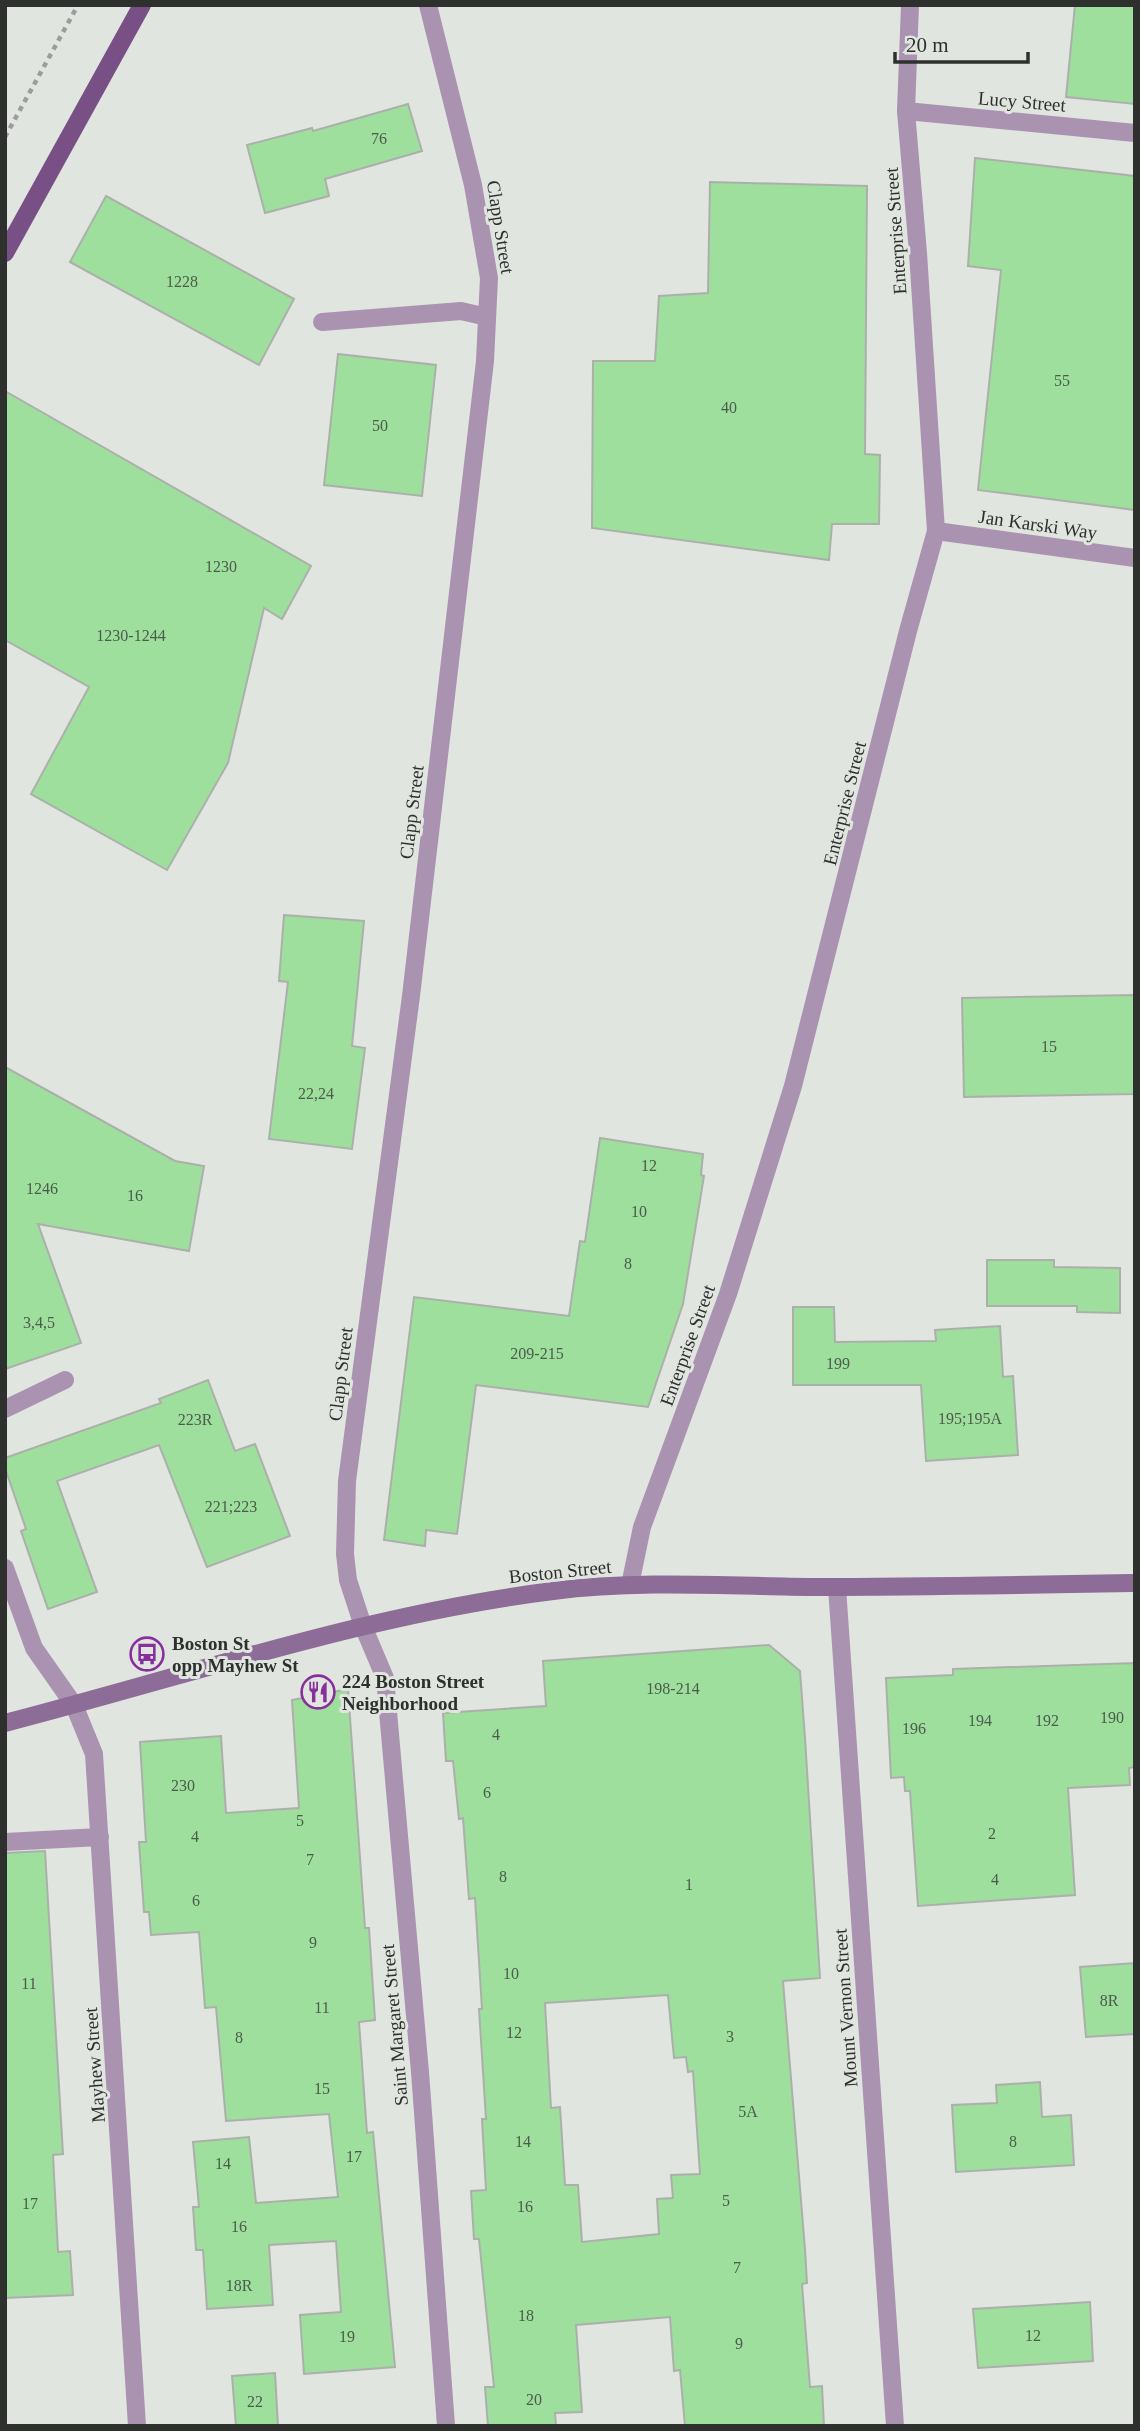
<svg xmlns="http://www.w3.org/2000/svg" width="1140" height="2431" font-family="Georgia,serif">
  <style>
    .building { fill: #9edf9d; stroke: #acb0ab; stroke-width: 2; fill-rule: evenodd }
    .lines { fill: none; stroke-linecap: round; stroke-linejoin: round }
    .path { stroke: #9a9d99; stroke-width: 4.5; stroke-dasharray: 5 5; stroke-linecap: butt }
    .lane { stroke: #aa93b1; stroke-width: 18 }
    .street { stroke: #aa93b1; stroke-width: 18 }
    .secondary { stroke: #8e6c98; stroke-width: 18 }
    .primary { stroke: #795085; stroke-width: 18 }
    .labels { text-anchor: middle; stroke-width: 6; stroke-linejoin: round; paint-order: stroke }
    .number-label { font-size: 16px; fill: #4a5c4a }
    .street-label { font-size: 19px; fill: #2e302e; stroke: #e1e5e0 }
    .poi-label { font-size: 19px; font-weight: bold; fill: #2e302e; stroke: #e1e5e0; text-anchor: start }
  </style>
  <rect width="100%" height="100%" fill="#e1e5e0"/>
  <!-- building -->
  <g class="building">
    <path d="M1075,5h60v99l-69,-7z"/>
    <path d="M408,104l14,47 -97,28 4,17 -64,17 -18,-68 65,-17 1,3z"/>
    <path d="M975,158l160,18v334l-157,-20 23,-220 -33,-4z"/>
    <path d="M710,182l157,4 -2,268 15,1 -1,69h-47l-3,36 -237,-32 1,-167h62l4,-65 49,-3z"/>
    <path d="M106,196l188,103 -35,66 -189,-103z"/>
    <path d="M338,354l98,11 -14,131 -98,-11z"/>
    <path d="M5,391l306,175 -29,53 -18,-11 -36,155 -61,107 -136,-76 58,-107 -84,-47z"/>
    <path d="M284,915l80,6 -12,125 13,2 -13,101 -83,-10 19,-157 -9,-1z"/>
    <path d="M1135,995v99l-171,3 -2,-99z"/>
    <path d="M5,1067l170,94 29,5 -15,85 -151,-27 43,119 -76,26z"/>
    <path d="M600,1138l103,16 -2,21 3,1 -21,128 -35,103 -172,-22 -19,149 -31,-4 -1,16 -41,-6 30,-243 155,19 11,-75 5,1z"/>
    <path d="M987,1260h67v7l66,1v45l-43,-1v-6h-90z"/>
    <path d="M793,1307h41l1,35 101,-1 -1,-11 65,-4 3,51 10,-1 5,79 -92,6 -5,-76h-128z"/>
    <path d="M208,1380l27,71 20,-7 35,92 -83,31 -48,-122 -102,36 40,111 -49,17 -27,-78 5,-2 -21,-61v-10l156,-55 -2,-4z"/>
    <path d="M769,1645l31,26 5,67 15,240 -37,3 22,268 2,34 -5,1 8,103 12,-1 2,40h-139l-5,-56 -6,1 -4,-54 -94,8 6,87 -27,1 1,13h-68l-3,-39h9l-15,-148h-5l-3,-48 15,-1 -4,-71h4l-7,-110h3l-7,-111 -6,1 -6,-81 -4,1 -6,-58h-7l-3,-48 103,-7 -3,-45zM668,1995l6,63 12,-1 2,15 5,-1 7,103 -29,1 2,23 -16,1 2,35 -77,8 -4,-57h-13l-5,-78 -9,1 -6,-105z"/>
    <path d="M1135,1663v104l-6,1 1,17 -62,3 7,107 -157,11 -8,-115h-5l-1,-14 -13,1 -5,-100 67,-3v-6z"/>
    <path d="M348,1689l17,239h4l6,92 -16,2 8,111 6,-1 22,235 -91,7 -4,-59 41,-3 -5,-71 -67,4 4,60 -66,4 -4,-59h-7l-3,-43h6l-6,-65 56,-5 7,66 82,-6 -9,-83 -103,7 -10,-114 -11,1 -6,-76 -48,3 -2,-23h-5l-5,-70h7l-6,-100 81,-6 5,77 73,-5 -7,-108z"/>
    <path d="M45,1851l18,303 -10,1 5,97 12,-1 3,44 -68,3v-445z"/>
    <path d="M1135,1963v71l-49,3 -6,-70z"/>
    <path d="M1040,2082l2,35 29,-2 3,50 -118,7 -4,-67 45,-2 -1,-18z"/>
    <path d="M1090,2302l3,59 -115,7 -5,-59z"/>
    <path d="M275,2373l3,53h-42l-4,-50z"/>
  </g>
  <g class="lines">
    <!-- path -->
    <path class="path" d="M5,137l73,-132"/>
    <!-- lane -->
    <g class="lane">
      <path d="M322,322l139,-11 26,6"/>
      <path d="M5,1842l95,-5"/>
    </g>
    <!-- street -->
    <g class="street">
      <path d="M428,5l45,180 16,93 -4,83 -74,635 -64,485 -2,73 3,26 15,46 22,52 35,394 26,354"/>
      <path d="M906,111l229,22"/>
      <path d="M936,531l199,27"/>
      <path d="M5,1409l60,-29"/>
      <path d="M5,1568l29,80 40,57 20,49 43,672"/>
      <path d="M630,1585l12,-58 86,-233 65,-208 115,-455 28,-100 -18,-278 -12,-142 4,-106"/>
      <path d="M837,1587l58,839"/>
    </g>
    <!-- secondary -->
    <path class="secondary" d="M5,1723c182,-47 362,-109 548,-132 86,-11 174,-5 259,-4 108,0 215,-2 323,-4"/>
    <!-- primary -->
    <path class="primary" d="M5,253l137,-248"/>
  </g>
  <!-- icons -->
  <defs>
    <symbol id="bus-ring" viewBox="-11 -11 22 22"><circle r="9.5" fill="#e1e5e0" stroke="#862f9d" stroke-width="1.5"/><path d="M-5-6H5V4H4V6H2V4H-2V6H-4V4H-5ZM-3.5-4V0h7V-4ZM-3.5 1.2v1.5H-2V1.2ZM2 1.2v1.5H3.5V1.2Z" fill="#862f9d"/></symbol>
    <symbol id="restaurant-ring" viewBox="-11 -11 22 22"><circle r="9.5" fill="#e1e5e0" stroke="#862f9d" stroke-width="1.5"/><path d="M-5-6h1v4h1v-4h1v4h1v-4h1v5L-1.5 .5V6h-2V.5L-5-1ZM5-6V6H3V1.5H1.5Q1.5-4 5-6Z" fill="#862f9d"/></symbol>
  </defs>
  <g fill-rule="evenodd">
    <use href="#bus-ring" x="128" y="1635" width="38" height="38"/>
    <use href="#restaurant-ring" x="299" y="1673" width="38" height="38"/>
  </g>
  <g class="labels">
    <!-- number labels -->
    <g class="number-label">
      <text x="379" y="144">76</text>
      <text x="182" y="287">1228</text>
      <text x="1062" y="386">55</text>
      <text x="729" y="413">40</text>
      <text x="380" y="431">50</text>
      <text x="221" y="572">1230</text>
      <text x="131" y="641">1230-1244</text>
      <text x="1049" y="1052">15</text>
      <text x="316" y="1099">22,24</text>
      <text x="649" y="1171">12</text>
      <text x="42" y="1194">1246</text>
      <text x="135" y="1201">16</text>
      <text x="639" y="1217">10</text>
      <text x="628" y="1269">8</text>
      <text x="39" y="1328">3,4,5</text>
      <text x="537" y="1359">209-215</text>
      <text x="838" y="1369">199</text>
      <text x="970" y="1424">195;195A</text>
      <text x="195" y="1425">223R</text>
      <text x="231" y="1512">221;223</text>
      <text x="673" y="1694">198-214</text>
      <text x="1112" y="1723">190</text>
      <text x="980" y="1726">194</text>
      <text x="1047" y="1726">192</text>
      <text x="914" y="1734">196</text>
      <text x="496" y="1740">4</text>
      <text x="183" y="1791">230</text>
      <text x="487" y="1798">6</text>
      <text x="300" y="1826">5</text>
      <text x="992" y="1839">2</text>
      <text x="195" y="1842">4</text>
      <text x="310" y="1865">7</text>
      <text x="503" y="1882">8</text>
      <text x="995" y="1885">4</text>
      <text x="689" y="1890">1</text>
      <text x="196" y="1906">6</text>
      <text x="313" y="1948">9</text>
      <text x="511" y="1979">10</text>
      <text x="29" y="1989">11</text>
      <text x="1109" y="2006">8R</text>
      <text x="322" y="2013">11</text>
      <text x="514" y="2038">12</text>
      <text x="730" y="2042">3</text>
      <text x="239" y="2043">8</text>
      <text x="322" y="2094">15</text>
      <text x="748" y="2117">5A</text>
      <text x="523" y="2147">14</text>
      <text x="1013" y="2147">8</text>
      <text x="354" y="2162">17</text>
      <text x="223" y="2169">14</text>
      <text x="726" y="2206">5</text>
      <text x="30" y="2209">17</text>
      <text x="525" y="2212">16</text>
      <text x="239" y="2232">16</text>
      <text x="737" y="2273">7</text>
      <text x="239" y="2291">18R</text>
      <text x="526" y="2321">18</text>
      <text x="1033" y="2341">12</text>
      <text x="347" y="2342">19</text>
      <text x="739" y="2349">9</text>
      <text x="534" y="2405">20</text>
      <text x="255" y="2407">22</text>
    </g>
    <!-- street labels -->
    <g class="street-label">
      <text transform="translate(1022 101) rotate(5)" y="7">Lucy Street</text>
      <text transform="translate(501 227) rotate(81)" y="7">Clapp Street</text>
      <text transform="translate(895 231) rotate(-94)" y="7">Enterprise Street</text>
      <text transform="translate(1038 524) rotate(8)" y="7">Jan Karski Way</text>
      <text transform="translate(844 803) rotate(-76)" y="7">Enterprise Street</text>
      <text transform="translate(411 812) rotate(-83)" y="7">Clapp Street</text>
      <text transform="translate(687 1345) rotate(-70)" y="7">Enterprise Street</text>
      <text transform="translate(340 1374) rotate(-83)" y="7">Clapp Street</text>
      <text transform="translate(560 1571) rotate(-6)" y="7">Boston Street</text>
      <text transform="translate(845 2008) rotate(-94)" y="7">Mount Vernon Street</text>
      <text transform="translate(394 2025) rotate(-95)" y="7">Saint Margaret Street</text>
      <text transform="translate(94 2065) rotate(-94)" y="7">Mayhew Street</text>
    </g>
    <!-- poi labels -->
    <g class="poi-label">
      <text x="172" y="1650">Boston St<tspan x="172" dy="22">opp Mayhew St</tspan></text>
      <text x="342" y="1688">224 Boston Street<tspan x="342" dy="22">Neighborhood</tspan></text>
    </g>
  </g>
  <!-- border -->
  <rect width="1140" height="2431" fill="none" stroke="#2e302e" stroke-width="14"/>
  <!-- scale -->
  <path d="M895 52v10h133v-10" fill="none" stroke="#2e302e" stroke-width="3.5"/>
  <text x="906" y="52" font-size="21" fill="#2e302e" stroke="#e1e5e0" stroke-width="5" paint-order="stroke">20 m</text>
</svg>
